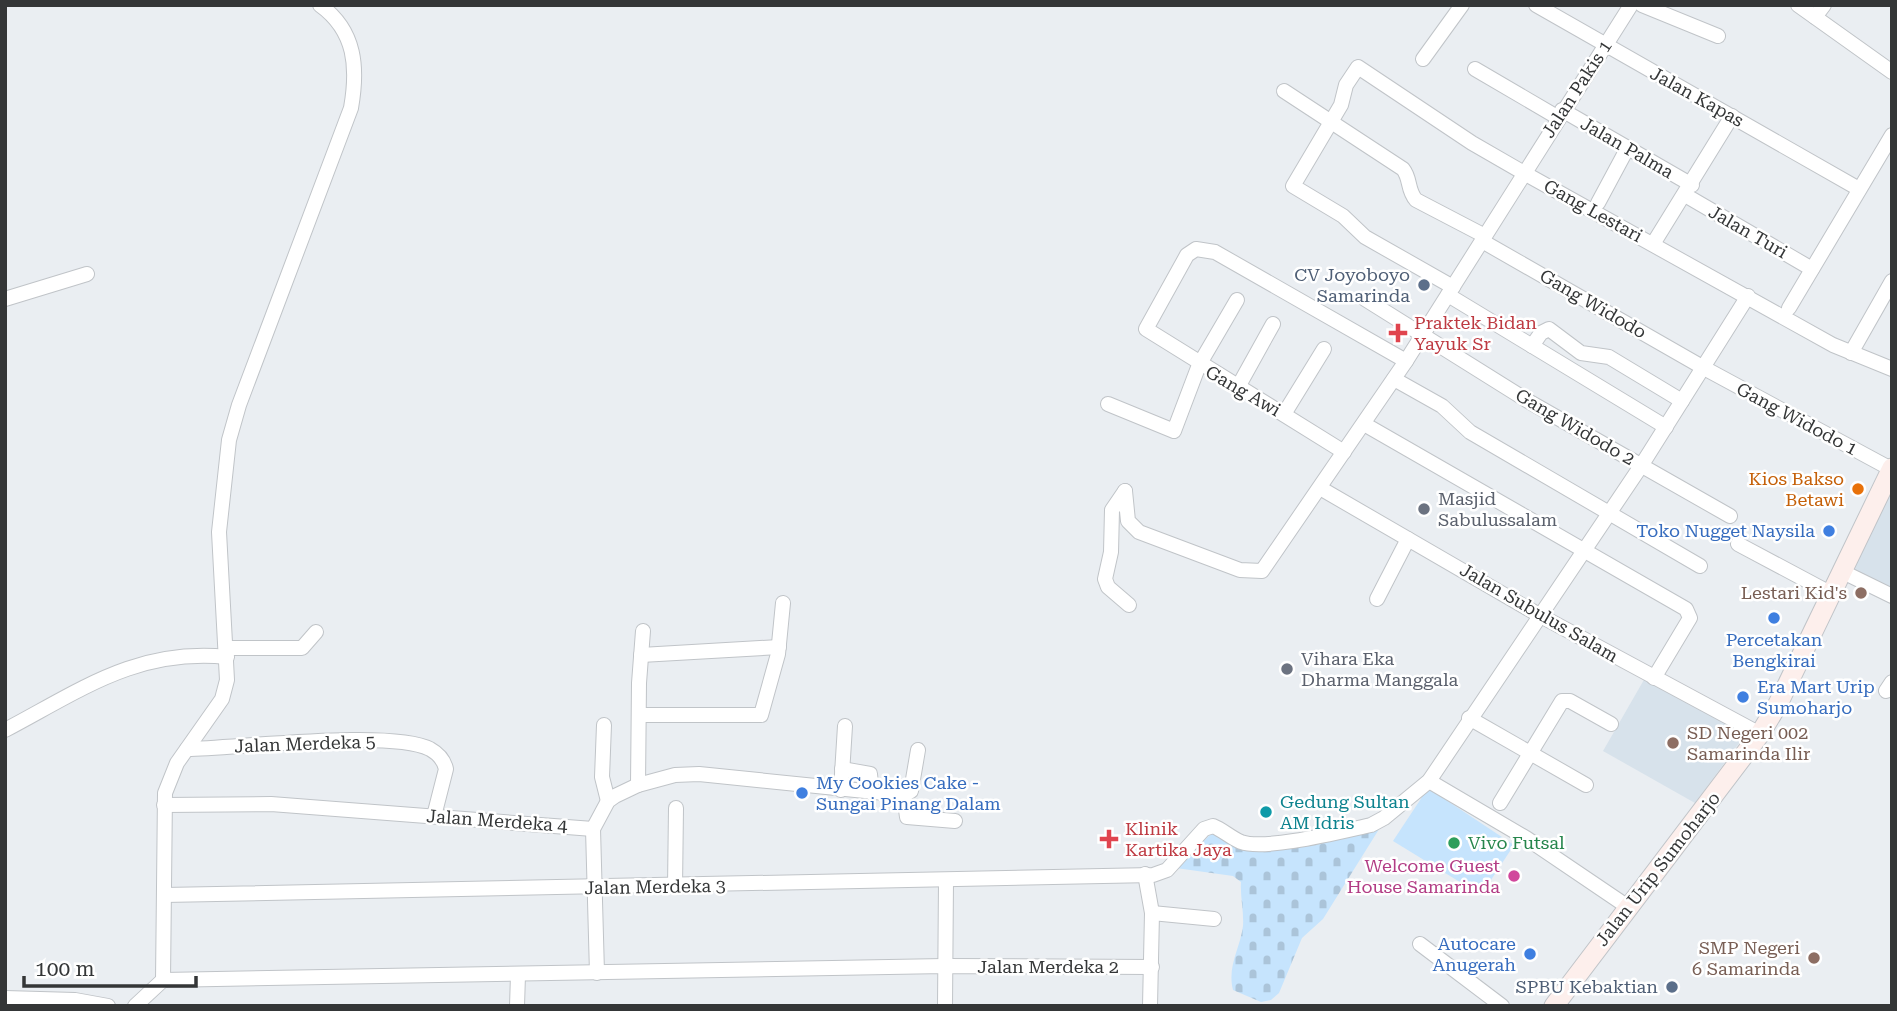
<svg xmlns="http://www.w3.org/2000/svg" width="1897" height="1011" font-family="'Roboto Serif',serif">
  <style>
    .built { fill: #d7e2eb }
    .cemetery { fill: url(#cemetery-stones) }
    .pitch { fill: #c6e4fd }
    .lines { fill: none; stroke-linecap: round; stroke-linejoin: round }
    .street-casing { stroke: #c0c4c8; stroke-width: 16 }
    .secondary-casing { stroke: #c0c4c8; stroke-width: 21 }
    .street { stroke: #fff; stroke-width: 14 }
    .secondary { stroke: #fdefec; stroke-width: 19 }
    .service-dot { fill: #5c6f8a; stroke: #fff; stroke-width: 2.5 }
    .health-dot { fill: #e0444e; stroke: #fff; stroke-width: 2.5 }
    .food-dot { fill: #e8710a; stroke: #fff; stroke-width: 2.5 }
    .worship-dot { fill: #6b7280; stroke: #fff; stroke-width: 2.5 }
    .shop-dot { fill: #3f7fe0; stroke: #fff; stroke-width: 2.5 }
    .education-dot { fill: #8d6e63; stroke: #fff; stroke-width: 2.5 }
    .culture-dot { fill: #0f9aa8; stroke: #fff; stroke-width: 2.5 }
    .leisure-dot { fill: #2e9e5b; stroke: #fff; stroke-width: 2.5 }
    .hotel-dot { fill: #d1479c; stroke: #fff; stroke-width: 2.5 }
    .labels { text-anchor: middle; stroke-width: 5; stroke-linejoin: round; paint-order: stroke }
    .street-label { font-size: 18px; fill: #343637; stroke: #fff }
    .service-label { font-size: 18px; fill: #4e5e75; stroke: #fff; text-anchor: end }
    .health-label { font-size: 18px; fill: #be3a42; stroke: #fff; text-anchor: start }
    .food-label { font-size: 18px; fill: #c56008; stroke: #fff; text-anchor: end }
    .worship-label { font-size: 18px; fill: #5b616d; stroke: #fff; text-anchor: start }
    .shop-label { font-size: 18px; fill: #366cbe; stroke: #fff; text-anchor: end }
    .education-label { font-size: 18px; fill: #785e54; stroke: #fff; text-anchor: end }
    .culture-label { font-size: 18px; fill: #0d838f; stroke: #fff; text-anchor: start }
    .leisure-label { font-size: 18px; fill: #27864d; stroke: #fff; text-anchor: start }
    .hotel-label { font-size: 18px; fill: #b23c85; stroke: #fff; text-anchor: end }
  </style>
  <defs>
    <pattern id="cemetery-stones" width="16" height="16" patternUnits="userSpaceOnUse" patternTransform="scale(1.75)"><rect width="16" height="16" fill="#c6e4fd"/><path d="M2 7V4a2 2 0 0 1 4 0v3zM10 15v-3a2 2 0 0 1 4 0v3z" fill="#abc4d9"/></pattern>
  </defs>
  <rect width="100%" height="100%" fill="#eaeef2"/>
  <!-- built -->
  <g class="built">
    <path d="M1892,490v101l-41,-21z"/>
    <path d="M1645,678l100,57 -50,68 -92,-52z"/>
  </g>
  <!-- cemetery -->
  <path class="cemetery" d="M1381,826l-58,93 -21,19 -23,55 -8,7 -10,2 -28,-12c-6,-24 7,-41 10,-64 1,-14 -3,-30 -2,-44l-8,-6 -57,-8 37,-36 29,14z"/>
  <!-- pitch -->
  <path class="pitch" d="M1428,788l86,57 -33,50 -88,-54z"/>
  <g class="lines">
    <defs>
      <g id="street">
        <path d="M1536,5l323,184"/>
        <path d="M1642,5l76,31"/>
        <path d="M1798,5l94,67"/>
        <path d="M1815,17l9,-12"/>
        <path d="M1423,59l39,-54"/>
        <path d="M1475,69l82,48"/>
        <path d="M1284,91l119,78c8,10 4,21 13,31l69,36"/>
        <path d="M1562,110l130,75"/>
        <path d="M1685,195l127,74"/>
        <path d="M1598,203l29,-54"/>
        <path d="M1482,241l222,127 187,101"/>
        <path d="M1653,244l79,-128"/>
        <path d="M1453,287l-88,-50 -22,-21 -50,-30 48,-81 5,-20 12,-18 114,76 52,30 309,172 59,24"/>
        <path d="M1448,295l218,132"/>
        <path d="M5,299l82,-25"/>
        <path d="M1365,299l163,102 202,115"/>
        <path d="M1789,308l103,-173"/>
        <path d="M1532,346l9,-13 8,-4 32,24 28,4 73,44"/>
        <path d="M1851,353l41,-72"/>
        <path d="M1394,379l48,27 28,26 230,134"/>
        <path d="M1238,387l35,-63"/>
        <path d="M1108,404l66,27 25,-66 38,-65"/>
        <path d="M1284,414l40,-65"/>
        <path d="M1364,424l322,185 4,9 -36,60"/>
        <path d="M1344,452l-198,-123 41,-74 9,-6 19,3 191,109"/>
        <path d="M1320,488l219,127 221,119"/>
        <path d="M1125,491l3,30 11,11 101,38 22,1 144,-210 225,-356"/>
        <path d="M1125,491l-13,19 -1,42 -6,27 3,8 21,18"/>
        <path d="M1738,544l92,49"/>
        <path d="M1841,571l51,25"/>
        <path d="M1377,599l31,-60"/>
        <path d="M226,648h76l14,-16"/>
        <path d="M641,655l138,-8"/>
        <path d="M1886,691l6,-9"/>
        <path d="M640,715h121l17,-61 5,-51"/>
        <path d="M1469,718l117,67"/>
        <path d="M604,725l-2,52 6,24"/>
        <path d="M5,730c76,-40 132,-82 222,-73"/>
        <path d="M187,749c51,-1 205,-20 243,0 9,5 14,11 16,20l-12,47"/>
        <path d="M842,769l28,5 2,19"/>
        <path d="M1429,781l97,57 102,69"/>
        <path d="M638,785l1,-102 4,-52"/>
        <path d="M841,790l4,-64"/>
        <path d="M904,795l7,-4 7,-41"/>
        <path d="M1500,803l62,-102h8l41,23"/>
        <path d="M164,805l107,-1 322,25 15,-28 7,-5 23,-11 37,-10 24,-1 205,21 3,22 48,4"/>
        <path d="M593,829l4,144"/>
        <path d="M1145,874l7,39 -2,93"/>
        <path d="M675,887l1,-79"/>
        <path d="M164,895l989,-20 14,-5 37,-41 9,-3c10,4 18,12 28,16 25,9 102,-11 130,-17l13,-7 45,-37 212,-315 107,-170"/>
        <path d="M1152,913l62,6"/>
        <path d="M1420,944l82,62"/>
        <path d="M163,980l2,-187 12,-30 45,-64 5,-19 -8,-148 10,-92 10,-35 112,-297c7,-40 5,-77 -31,-103"/>
        <path d="M163,980l782,-14 207,1"/>
        <path d="M5,998l70,2 33,6"/>
        <path d="M135,1006l28,-26"/>
        <path d="M517,1006l1,-31"/>
        <path d="M945,1006l1,-125"/>
      </g>
      <path id="secondary" d="M1554,1006l206,-272 18,-30 114,-236"/>
    </defs>
    <!-- street casing -->
    <use href="#street" class="street-casing"/>
    <!-- secondary casing -->
    <use href="#secondary" class="secondary-casing"/>
    <!-- street -->
    <use href="#street" class="street"/>
    <!-- secondary -->
    <use href="#secondary" class="secondary"/>
  </g>
  <!-- markers -->
  <g class="service-dot">
    <circle cx="1424" cy="285" r="7"/>
    <circle cx="1672" cy="987" r="7"/>
  </g>
  <g class="health-dot">
    <path d="M1394.5 322.5h7v7h7v7h-7v7h-7v-7h-7v-7h7z"/>
    <path d="M1105.5 828.5h7v7h7v7h-7v7h-7v-7h-7v-7h7z"/>
  </g>
  <circle class="food-dot" cx="1858" cy="489" r="7"/>
  <g class="worship-dot">
    <circle cx="1424" cy="509" r="7"/>
    <circle cx="1287" cy="669" r="7"/>
  </g>
  <g class="shop-dot">
    <circle cx="1829" cy="531" r="7"/>
    <circle cx="1774" cy="618" r="7"/>
    <circle cx="1743" cy="697" r="7"/>
    <circle cx="802" cy="793" r="7"/>
    <circle cx="1530" cy="954" r="7"/>
  </g>
  <g class="education-dot">
    <circle cx="1861" cy="593" r="7"/>
    <circle cx="1673" cy="743" r="7"/>
    <circle cx="1814" cy="958" r="7"/>
  </g>
  <circle class="culture-dot" cx="1266" cy="812" r="7"/>
  <circle class="leisure-dot" cx="1454" cy="843" r="7"/>
  <circle class="hotel-dot" cx="1514" cy="876" r="7"/>
  <g class="labels">
    <!-- street labels -->
    <g class="street-label">
      <text transform="translate(1577 89) rotate(-57)" y="6">Jalan Pakis 1</text>
      <text transform="translate(1697 97) rotate(29)" y="6">Jalan Kapas</text>
      <text transform="translate(1627 148) rotate(30)" y="6">Jalan Palma</text>
      <text transform="translate(1593 211) rotate(29)" y="6">Gang Lestari</text>
      <text transform="translate(1748 232) rotate(30)" y="6">Jalan Turi</text>
      <text transform="translate(1593 304) rotate(30)" y="6">Gang Widodo</text>
      <text transform="translate(1243 391) rotate(30)" y="6">Gang Awi</text>
      <text transform="translate(1797 419) rotate(28)" y="6">Gang Widodo 1</text>
      <text transform="translate(1575 427) rotate(30)" y="6">Gang Widodo 2</text>
      <text transform="translate(1539 613) rotate(30)" y="6">Jalan Subulus Salam</text>
      <text transform="translate(305 744) rotate(-2)" y="6">Jalan Merdeka 5</text>
      <text transform="translate(497 821) rotate(4)" y="6">Jalan Merdeka 4</text>
      <text transform="translate(1658 869) rotate(-52)" y="6">Jalan Urip Sumoharjo</text>
      <text transform="translate(655 887) rotate(-1)" y="6">Jalan Merdeka 3</text>
      <text x="1048" y="973">Jalan Merdeka 2</text>
    </g>
    <!-- service labels -->
    <g class="service-label">
      <text x="1410" y="281">CV Joyoboyo<tspan x="1410" dy="21">Samarinda</tspan></text>
      <text x="1658" y="993">SPBU Kebaktian</text>
    </g>
    <!-- health labels -->
    <g class="health-label">
      <text x="1414" y="329">Praktek Bidan<tspan x="1414" dy="21">Yayuk Sr</tspan></text>
      <text x="1125" y="835">Klinik<tspan x="1125" dy="21">Kartika Jaya</tspan></text>
    </g>
    <!-- food labels -->
    <g class="food-label">
      <text x="1844" y="485">Kios Bakso<tspan x="1844" dy="21">Betawi</tspan></text>
    </g>
    <!-- worship labels -->
    <g class="worship-label">
      <text x="1438" y="505">Masjid<tspan x="1438" dy="21">Sabulussalam</tspan></text>
      <text x="1301" y="665">Vihara Eka<tspan x="1301" dy="21">Dharma Manggala</tspan></text>
    </g>
    <!-- shop labels -->
    <g class="shop-label">
      <text x="1815" y="537">Toko Nugget Naysila</text>
      <text x="1774" y="646" text-anchor="middle">Percetakan<tspan x="1774" dy="21">Bengkirai</tspan></text>
      <text x="1757" y="693" text-anchor="start">Era Mart Urip<tspan x="1757" dy="21">Sumoharjo</tspan></text>
      <text x="816" y="789" text-anchor="start">My Cookies Cake -<tspan x="816" dy="21">Sungai Pinang Dalam</tspan></text>
      <text x="1516" y="950">Autocare<tspan x="1516" dy="21">Anugerah</tspan></text>
    </g>
    <!-- education labels -->
    <g class="education-label">
      <text x="1847" y="599">Lestari Kid's</text>
      <text x="1687" y="739" text-anchor="start">SD Negeri 002<tspan x="1687" dy="21">Samarinda Ilir</tspan></text>
      <text x="1800" y="954">SMP Negeri<tspan x="1800" dy="21">6 Samarinda</tspan></text>
    </g>
    <!-- culture labels -->
    <g class="culture-label">
      <text x="1280" y="808">Gedung Sultan<tspan x="1280" dy="21">AM Idris</tspan></text>
    </g>
    <!-- leisure labels -->
    <g class="leisure-label">
      <text x="1468" y="849">Vivo Futsal</text>
    </g>
    <!-- hotel labels -->
    <g class="hotel-label">
      <text x="1500" y="872">Welcome Guest<tspan x="1500" dy="21">House Samarinda</tspan></text>
    </g>
  </g>
  <!-- border -->
  <rect width="1897" height="1011" fill="none" stroke="#343637" stroke-width="14"/>
  <!-- scale -->
  <path d="M24 976v10h172v-10" fill="none" stroke="#343637" stroke-width="3.5"/>
  <text x="35" y="976" font-size="21" fill="#343637" stroke="#ffffff" stroke-width="5" paint-order="stroke">100 m</text>
</svg>
